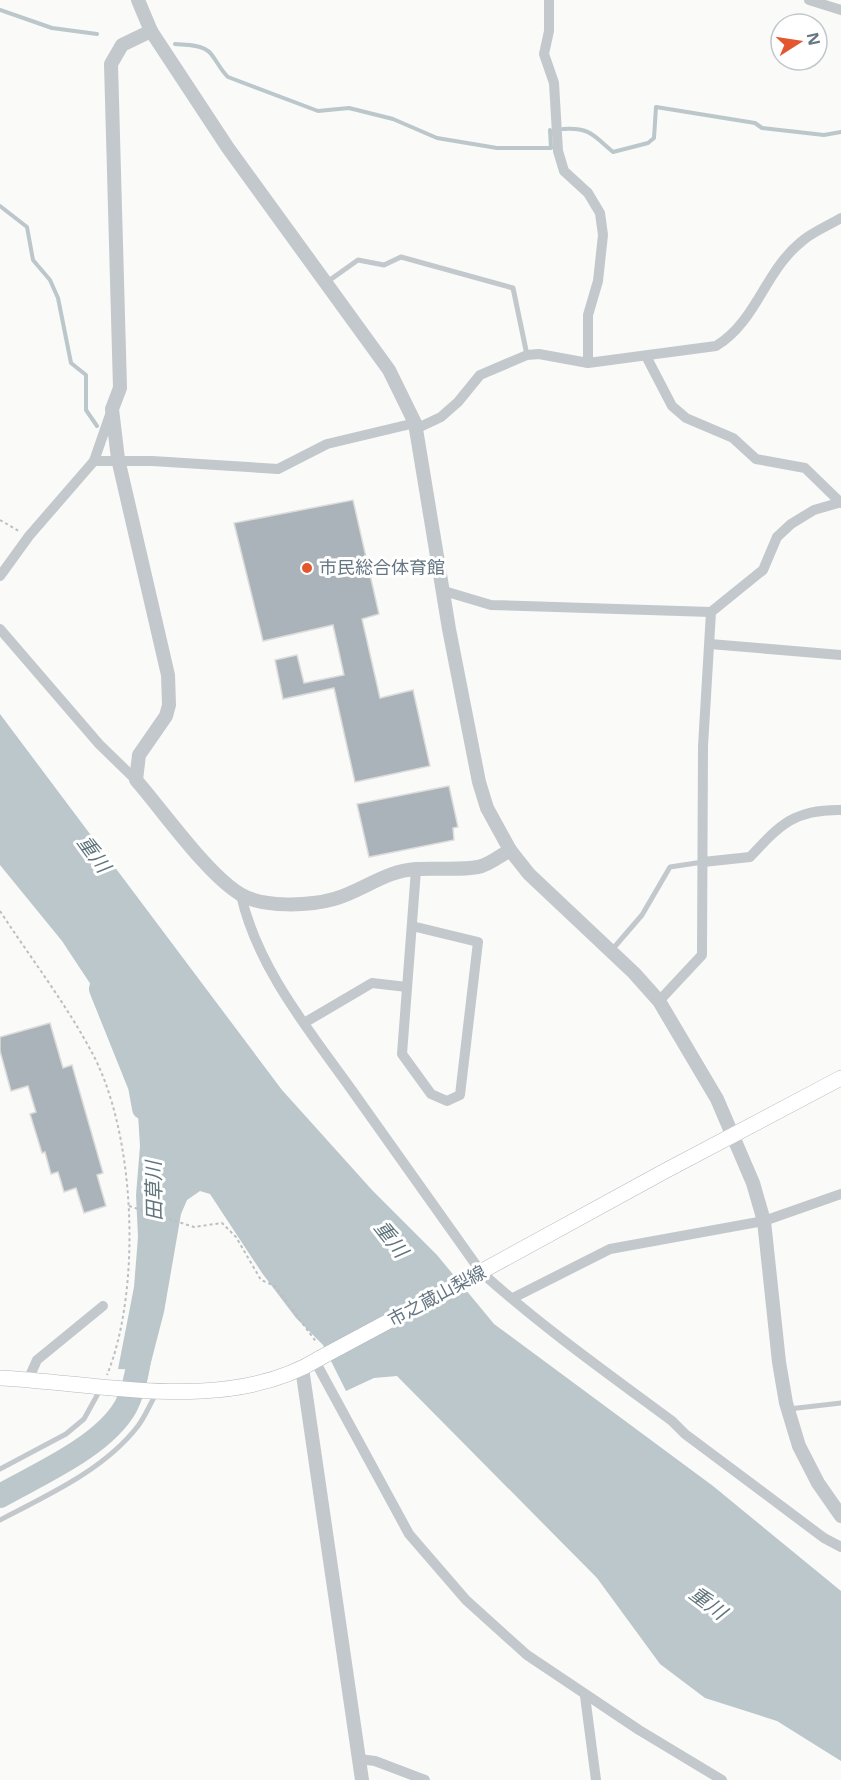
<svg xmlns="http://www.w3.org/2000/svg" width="841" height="1780" font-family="'Open Sans','Noto Sans JP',sans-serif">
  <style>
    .water { fill: #bbc7cb }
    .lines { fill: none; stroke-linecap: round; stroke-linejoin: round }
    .stream { stroke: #bbc7cb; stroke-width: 4 }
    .river { stroke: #bbc7cb; stroke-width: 24 }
    .building { fill: #aab3b9; stroke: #dcdcda; stroke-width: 1.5 }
    .secondary-casing { stroke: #b3babf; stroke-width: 16 }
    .path { stroke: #bbbfc2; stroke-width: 2; stroke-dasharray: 3 3; stroke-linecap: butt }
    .service { stroke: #c3c8cc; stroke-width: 5 }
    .minor { stroke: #c3c8cc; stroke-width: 10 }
    .tertiary { stroke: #c3c8cc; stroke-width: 14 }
    .secondary { stroke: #fff; stroke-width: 15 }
    .secondary-bridge-casing { stroke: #b3babf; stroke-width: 16; stroke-linecap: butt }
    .secondary-bridge { stroke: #fff; stroke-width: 15 }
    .poi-dot { fill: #e4562e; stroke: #fff; stroke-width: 2 }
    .labels { text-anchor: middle; stroke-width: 6; stroke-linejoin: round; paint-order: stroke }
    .poi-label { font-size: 18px; fill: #657683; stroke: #fff; text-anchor: start }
    .street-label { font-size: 18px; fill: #657683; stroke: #fff }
    .water-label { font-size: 20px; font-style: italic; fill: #60757c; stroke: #fff }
  </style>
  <rect width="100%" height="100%" fill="#fafaf8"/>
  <!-- water -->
  <path class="water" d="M0,714l282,376 90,100 65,65 57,69 219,162 128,105v170l-64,-40 -72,-23 -45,-34 -63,-86 -200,-202 -23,2 -28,13 -23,-46 -27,-27 -34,-45 -52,-79 -10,-3 -13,9 -6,14 -17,98 -15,58 -31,-1 16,-82 4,-50 -2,-42 4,-49 -6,-96 -72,-109 -62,-76z"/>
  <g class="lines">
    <!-- stream -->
    <g class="stream">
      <path d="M0,10l52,18 45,6"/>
      <path d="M175,44c9,1 25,0 33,7 6,4 12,19 20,26l90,34 31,-3 44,11 44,19 60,10h54l-1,-18"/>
      <path d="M563,129c27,-2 31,7 50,23l35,-9 6,-5 2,-31 99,16 7,5 62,7 17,-3"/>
      <path d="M0,206l27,21 6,33 17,20 8,18 13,65 15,12v35l11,16"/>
    </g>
    <!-- river -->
    <g class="river">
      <path d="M101,989l39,97 4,22"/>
      <path d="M0,1496c39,-22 104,-50 126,-90 10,-20 13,-45 16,-67"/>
    </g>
  </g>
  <!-- building -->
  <g class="building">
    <path d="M353,500l26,114 -17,5 18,79 33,-8 17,76 -75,16 -21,-94 -51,11 -8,-39 22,-5 7,28 40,-8 -11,-50 -70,16 -29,-118z"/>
    <path d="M449,786l9,41 -5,1 1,12 -85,17 -12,-53z"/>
    <path d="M50,1023l13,45 9,-3 31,108 -6,2 9,31 -22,7 -8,-25 -12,4 -6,-20 -7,2 -6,-22 -3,1 -12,-39 6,-2 -8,-26 -17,5 -11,-40v-14z"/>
  </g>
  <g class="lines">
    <defs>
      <g id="secondary">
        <path d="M473,1276l192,-105 176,-93"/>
        <path d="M0,1378c102,5 229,37 320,-20"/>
      </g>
    </defs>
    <!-- secondary casing -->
    <use href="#secondary" class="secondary-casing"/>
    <!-- path -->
    <g class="path">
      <path d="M0,520l19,11"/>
      <path d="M0,911c30,46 64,90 90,138 46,81 52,240 17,326"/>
      <path d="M129,1206l65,21 28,-4 14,14 25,43 14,6 42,57"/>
    </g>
    <!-- service -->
    <g class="service">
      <path d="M327,282l31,-22 26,5 17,-8 112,31 14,67"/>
      <path d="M611,951l31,-36 28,-48 33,-5"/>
      <path d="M789,1409l52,-6"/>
      <path d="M0,1469l66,-35 18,-15 16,-29"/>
      <path d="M0,1520c48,-25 104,-50 138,-94 7,-9 12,-22 18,-32"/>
    </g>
    <!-- minor -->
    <g class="minor">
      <path d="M549,0v31l-5,23 10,29 4,68 6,20 24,22 12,20 3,22 -5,46 -10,34v48"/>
      <path d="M809,0l32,10"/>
      <path d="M646,356l26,50 14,12 47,20 23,21 49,9 36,35"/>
      <path d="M94,461h58l126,8 49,-25 88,-21 7,3 19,-9 17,-15 22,-27 47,-20 12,-1 49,9 128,-17c40,-24 49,-75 85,-104 11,-10 27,-16 40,-24"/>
      <path d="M0,576l29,-40 65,-75 17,-49"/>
      <path d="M444,591l47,14 220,7"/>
      <path d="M0,629l99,115 37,36"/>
      <path d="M710,644l131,11"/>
      <path d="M703,862l47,-5c30,-32 44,-48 91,-47"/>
      <path d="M241,895c16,72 67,134 110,194 43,61 87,122 130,183 60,54 126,101 191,149l13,13 139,104 17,9"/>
      <path d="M412,926l66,16 -18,153 -13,6 -16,-7 -29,-40 14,-184"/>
      <path d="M659,1001l43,-46 1,-209 8,-134 52,-42 14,-33 14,-13 23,-14 24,-7"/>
      <path d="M304,1023l68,-40 35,4"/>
      <path d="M513,1298l97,-49 154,-28 77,-27"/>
      <path d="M315,1361l94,173 57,66 61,55 112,75 83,50"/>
      <path d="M28,1380l9,-20 66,-54"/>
      <path d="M585,1696l11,84"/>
      <path d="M359,1759l16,2 50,19"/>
    </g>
    <!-- tertiary -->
    <g class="tertiary">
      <path d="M138,0l13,31 -29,14 -11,19 9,324 -8,21 6,50 50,216 1,30 -3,11 -27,39 -3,25c27,31 71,94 104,114 23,14 69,12 94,5 21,-6 38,-18 58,-25 27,-10 58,-2 86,-7 11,-2 23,-12 32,-17"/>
      <path d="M151,31l77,117 161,222 26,53 34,206 30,153 8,26 23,42 19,24 105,99 25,28 58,98 36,84 11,38 15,141 7,41 13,43 19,37 23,33"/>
      <path d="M302,1368l60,412"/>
    </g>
    <!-- secondary -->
    <use href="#secondary" class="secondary"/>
    <defs>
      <path id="secondary-bridge" d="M320,1358l153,-82"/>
    </defs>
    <!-- secondary-bridge casing -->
    <use href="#secondary-bridge" class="secondary-bridge-casing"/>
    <!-- secondary-bridge -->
    <use href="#secondary-bridge" class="secondary-bridge"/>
  </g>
  <!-- markers -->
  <circle class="poi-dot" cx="307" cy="568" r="6"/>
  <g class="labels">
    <!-- poi labels -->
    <g class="poi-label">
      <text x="319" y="574">市民総合体育館</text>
    </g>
    <!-- street labels -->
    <g class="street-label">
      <text transform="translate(437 1296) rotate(-28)" y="6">市之蔵山梨線</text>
    </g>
    <!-- water labels -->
    <g class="water-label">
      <text transform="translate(94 854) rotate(54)" y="7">重川</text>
      <text transform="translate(154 1191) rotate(-91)" y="7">田草川</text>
      <text transform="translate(391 1239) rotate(52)" y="7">重川</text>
      <text transform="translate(708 1603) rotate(37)" y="7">重川</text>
    </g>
  </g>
  <!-- north arrow -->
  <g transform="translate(799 42) rotate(78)"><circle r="28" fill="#ffffff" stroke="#c1c8cd" stroke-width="1.5"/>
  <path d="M0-4.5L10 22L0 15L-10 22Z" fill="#e4562e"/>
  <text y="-9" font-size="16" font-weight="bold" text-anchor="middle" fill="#657683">N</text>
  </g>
</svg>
